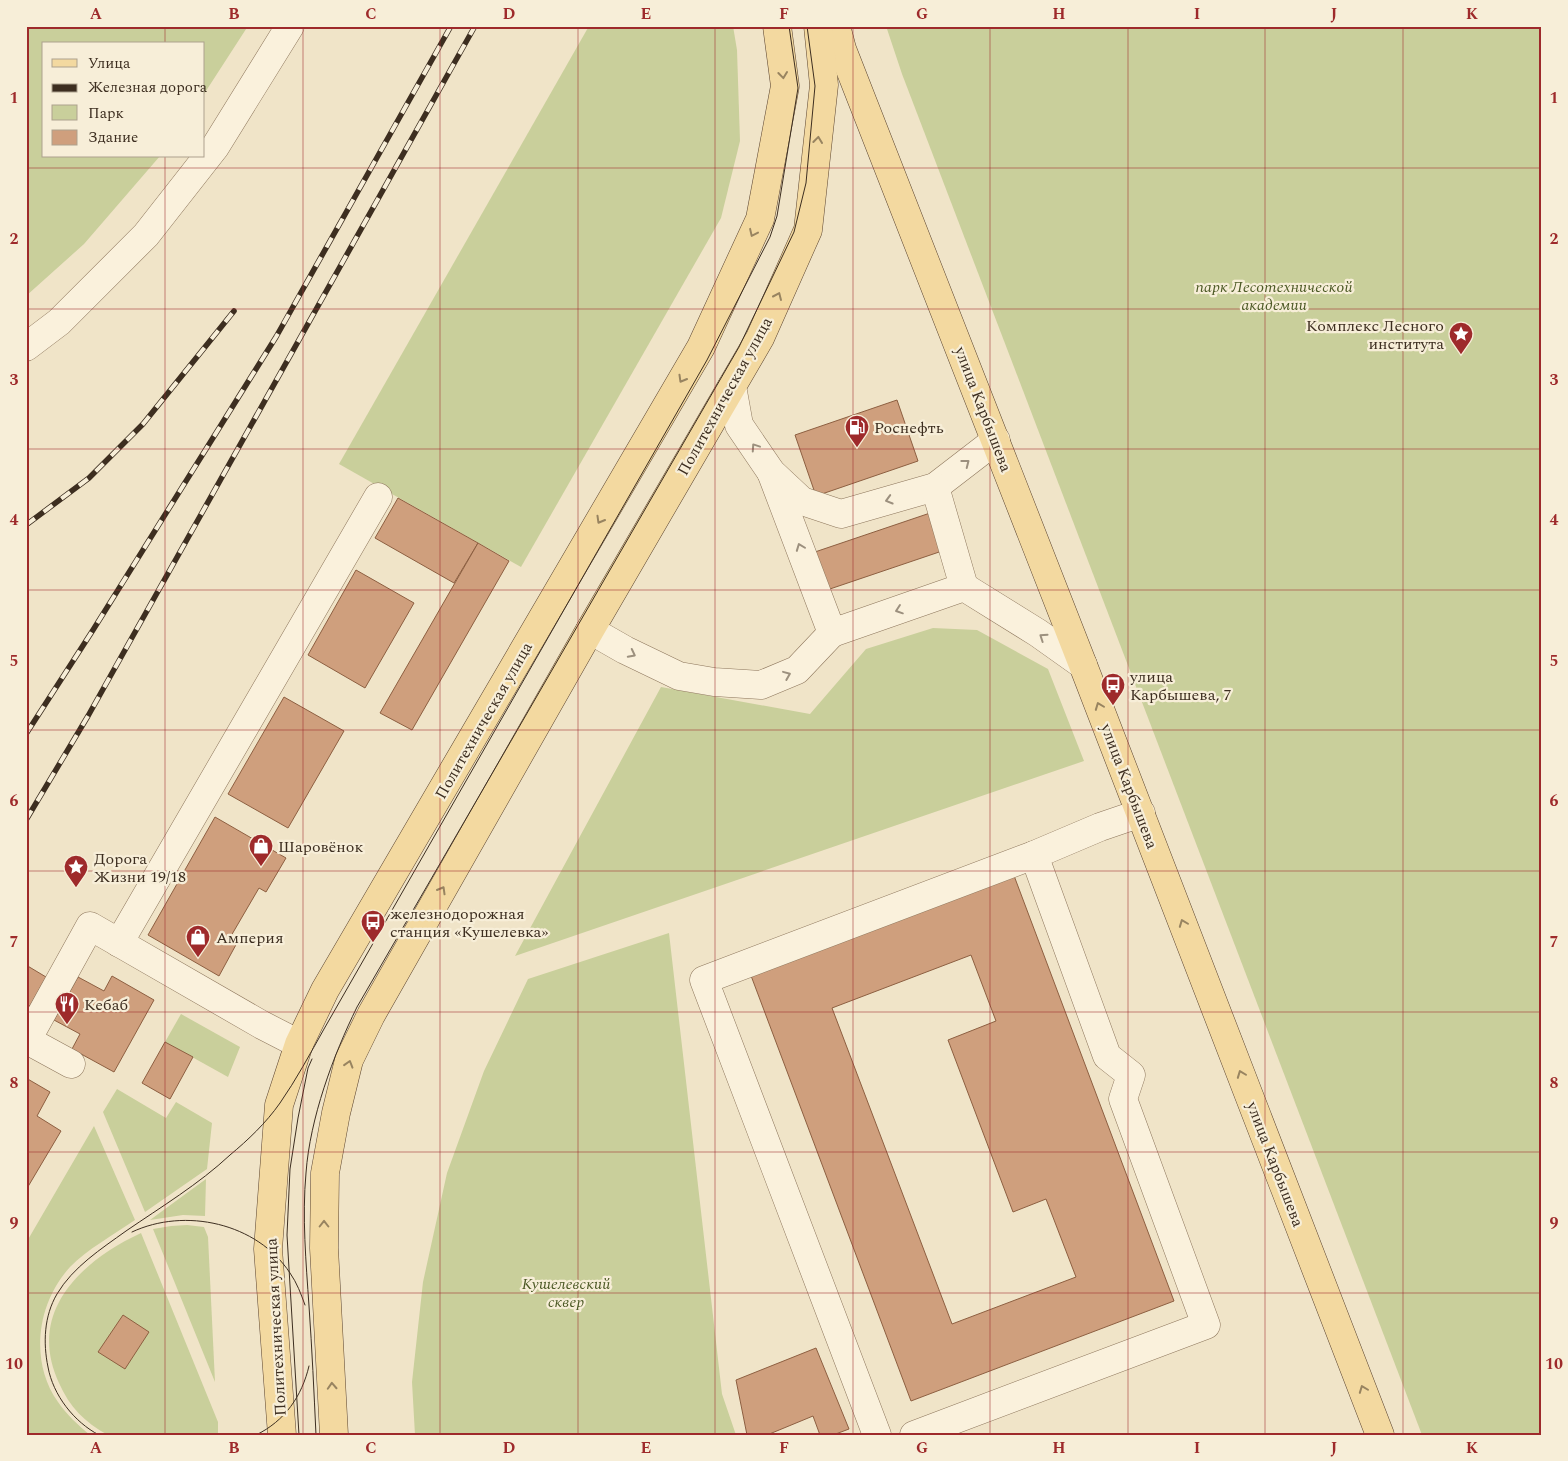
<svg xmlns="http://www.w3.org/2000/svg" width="1568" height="1461" font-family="Spectral,serif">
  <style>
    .green { fill: #c9cf9b }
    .building { fill: #cf9f7d; stroke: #8d5f41; fill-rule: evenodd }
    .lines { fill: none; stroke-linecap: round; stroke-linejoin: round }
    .minor-casing { stroke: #8d765c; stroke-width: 29 }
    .major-casing { stroke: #5b4430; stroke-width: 29 }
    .minor { stroke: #faf1dc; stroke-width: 28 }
    .major { stroke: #f3d9a0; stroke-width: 28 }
    .tram { stroke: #3d2e20; stroke-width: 1 }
    .rail-casing { stroke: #3d2e20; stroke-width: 5.5 }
    .rail { stroke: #f7eed8; stroke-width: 4; stroke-dasharray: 11; stroke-linecap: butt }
    .oneway { stroke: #988460 }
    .oneway2 { stroke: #9c907e }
    .grid { fill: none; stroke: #9e2a2b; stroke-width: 1; stroke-opacity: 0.55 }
    .labels { text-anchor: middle; stroke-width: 4.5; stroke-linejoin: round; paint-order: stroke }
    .park-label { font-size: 16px; font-style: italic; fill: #4d5a26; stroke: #f7eed8 }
    .poi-label { font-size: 16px; fill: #3d2e20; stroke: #f7eed8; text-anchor: start }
    .street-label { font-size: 16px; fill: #3d2e20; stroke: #f7eed8 }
    .neatline { fill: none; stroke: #9e2a2b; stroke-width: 2 }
    .grid-label { font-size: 16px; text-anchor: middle; font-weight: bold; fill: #9e2a2b }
  </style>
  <rect width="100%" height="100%" fill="#f0e4c8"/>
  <!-- green -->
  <g class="green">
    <path d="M26,26h222l-44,68v-50h-160v112h116l-76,88 -58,52z"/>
    <path d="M589,26h144l4,24 3,91 -19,77 -200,349 -182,-103z"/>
    <path d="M886,26h656v1409h-120l-520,-1361z"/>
    <path d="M933,628l44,2 71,39 36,92 -569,195 146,-269 149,27 56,-65z"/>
    <path d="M669,933l53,461 14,41h-321l-3,-53 11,-100 24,-109 37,-102 44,-92z"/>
    <path d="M181,1014l59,33 -12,30 -63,-35z"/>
    <path d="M117,1089l49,29 10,-16 36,21 -5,46 -62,43 -42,-100z"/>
    <path d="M94,1126l41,94c-20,14 -49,30 -65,47 -33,36 -41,94 -12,135 9,13 20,23 32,33h-64v-192z"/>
    <path d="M206,1179l-1,37 -22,-1 -33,5z"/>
    <path d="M187,1225l17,2 4,10 7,145 -62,-153 18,-3z"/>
    <path d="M141,1233l77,189v13h-110c-23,-12 -39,-29 -49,-52 -33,-71 22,-122 82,-150z"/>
  </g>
  <!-- building -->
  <g class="building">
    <path d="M897,400l21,61 -102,35 -21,-61z"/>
    <path d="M398,498l80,45 -24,40 -79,-45z"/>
    <path d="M939,510l12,38 -130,44 -12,-38z"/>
    <path d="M478,543l31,18 -97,169 -32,-17z"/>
    <path d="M356,570l58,33 -49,85 -57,-33z"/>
    <path d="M284,697l60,34 -56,97 -60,-34z"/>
    <path d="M215,817l71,41 -20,34 -7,-4 -28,48 7,5 -19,35 -71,-41z"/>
    <path d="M1013,873l161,428 -263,100 -161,-428zM971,955l25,66 -48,19 65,172 33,-13 30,78 -124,47 -120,-316z"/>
    <path d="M26,965l20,12 -16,29 -4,-2z"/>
    <path d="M112,976l42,24 -40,72 -42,-23 8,-15 -26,-14 24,-43 26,14z"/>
    <path d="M165,1042l28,15 -23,42 -28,-16z"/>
    <path d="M26,1078l24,14 -13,24 24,15 -35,59z"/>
    <path d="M123,1315l26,17 -24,37 -27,-17z"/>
    <path d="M816,1348l33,81 -16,6h-13l-7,-19 -46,19h-20l-11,-55z"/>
  </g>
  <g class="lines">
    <defs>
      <g id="minor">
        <path d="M26,347l33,-25 87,-87 69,-88 75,-121"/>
        <path d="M732,386l7,39 32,47 31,29 39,13 94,-27 61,-47"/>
        <path d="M771,472l61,161 132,-46 74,46 45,32"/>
        <path d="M935,487l29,100"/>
        <path d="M590,630l35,20 54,26 35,6 47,3 36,-15 35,-37"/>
        <path d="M119,943l259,-446"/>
        <path d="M71,1064l-44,-24 63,-114 172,99 37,19"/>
        <path d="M877,1435l-173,-455 330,-125"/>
        <path d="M914,1435l292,-110 -83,-226 8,-24 -24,-19 -73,-201 66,-28 41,-14"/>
      </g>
      <g id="major">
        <path d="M836,26l6,23 241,616 297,770"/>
        <path d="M282,1435l-14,-186 11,-144 20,-61 26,-54 376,-643 59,-128 25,-133 -8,-60"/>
        <path d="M334,1435l-10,-187 1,-75 11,-60 13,-53 22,-45 219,-385 170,-292 48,-108 16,-145 -6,-59"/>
      </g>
    </defs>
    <!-- minor casing -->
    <use href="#minor" class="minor-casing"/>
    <!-- major casing -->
    <use href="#major" class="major-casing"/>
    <!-- minor -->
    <use href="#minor" class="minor"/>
    <!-- major -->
    <use href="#major" class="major"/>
    <!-- tram -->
    <g class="tram">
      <path d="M132,1232c53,-25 125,-9 158,41 7,10 11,21 15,32"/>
      <path d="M99,1435c-25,-13 -46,-40 -51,-68 -5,-24 -4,-51 9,-73 16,-27 44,-45 69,-63 35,-24 73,-47 104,-76 18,-15 36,-32 50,-52 16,-23 30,-49 44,-74l383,-669 63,-123 7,-21 21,-128 -9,-62"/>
      <path d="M256,1435c29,-14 46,-39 53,-69"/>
      <path d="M299,1435l-12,-200 3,-66 8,-51 10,-50 4,-9"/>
      <path d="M316,1435c-2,-43 -4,-86 -7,-129 -3,-44 -7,-89 -3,-133 4,-55 27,-117 51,-166l382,-660 55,-115 12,-49 9,-97 -8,-60"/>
    </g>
    <defs>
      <g id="rail">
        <path d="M26,525l63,-47 54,-54 91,-113"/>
        <path d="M26,734l67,-104 183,-293 175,-311"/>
        <path d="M26,820l62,-104 387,-690"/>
      </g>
    </defs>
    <!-- rail casing -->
    <use href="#rail" class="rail-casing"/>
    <!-- rail -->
    <use href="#rail" class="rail"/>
  </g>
  <!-- one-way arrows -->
  <defs><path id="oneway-chevron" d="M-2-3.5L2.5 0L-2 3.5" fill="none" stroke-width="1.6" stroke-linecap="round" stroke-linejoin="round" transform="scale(1.25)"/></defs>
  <g class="oneway">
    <use href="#oneway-chevron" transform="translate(783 75) rotate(83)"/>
    <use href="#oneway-chevron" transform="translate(818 140) rotate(-83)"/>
    <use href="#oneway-chevron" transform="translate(753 233) rotate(115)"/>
    <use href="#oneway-chevron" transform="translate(778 296) rotate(-66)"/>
    <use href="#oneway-chevron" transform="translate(682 379) rotate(120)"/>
    <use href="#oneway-chevron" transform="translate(600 520) rotate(120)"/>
    <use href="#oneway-chevron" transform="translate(1099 706) rotate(-111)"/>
    <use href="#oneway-chevron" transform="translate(442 890) rotate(-60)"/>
    <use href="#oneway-chevron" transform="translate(1183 923) rotate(-111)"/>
    <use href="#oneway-chevron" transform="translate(349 1064) rotate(-73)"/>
    <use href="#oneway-chevron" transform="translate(1241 1074) rotate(-111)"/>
    <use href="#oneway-chevron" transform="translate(324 1224) rotate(-90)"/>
    <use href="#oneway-chevron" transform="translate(332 1386) rotate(-93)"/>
    <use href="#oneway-chevron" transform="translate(1363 1389) rotate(-111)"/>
  </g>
  <g class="oneway2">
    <use href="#oneway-chevron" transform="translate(755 447) rotate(-124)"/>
    <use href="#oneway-chevron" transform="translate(966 463) rotate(-38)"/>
    <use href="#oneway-chevron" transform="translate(889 500) rotate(164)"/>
    <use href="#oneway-chevron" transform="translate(800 547) rotate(-111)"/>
    <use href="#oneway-chevron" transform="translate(899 610) rotate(161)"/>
    <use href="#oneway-chevron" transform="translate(1043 637) rotate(-146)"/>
    <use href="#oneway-chevron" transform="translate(632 654) rotate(27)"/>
    <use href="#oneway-chevron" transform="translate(787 675) rotate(-22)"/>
  </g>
  <!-- grid -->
  <path class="grid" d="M165,26v18M303,26v1409M440,26v1409M578,26v1409M715,26v1409M853,26v1409M990,26v1409M1128,26v1409M1265,26v1409M1403,26v1409M165,156v1279M26,168h1516M26,309h1516M26,449h1516M26,590h1516M26,730h1516M26,871h1516M26,1012h1516M26,1152h1516M26,1293h1516"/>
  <!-- icons -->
  <defs>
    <symbol id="sight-pin" viewBox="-11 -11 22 30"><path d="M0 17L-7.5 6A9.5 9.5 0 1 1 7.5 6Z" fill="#9e2a2b" stroke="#f7eed8"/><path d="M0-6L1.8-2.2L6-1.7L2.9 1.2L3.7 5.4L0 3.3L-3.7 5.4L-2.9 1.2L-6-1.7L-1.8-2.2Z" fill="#fff"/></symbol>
    <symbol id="fuel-pin" viewBox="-11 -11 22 30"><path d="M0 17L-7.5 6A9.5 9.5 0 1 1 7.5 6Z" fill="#9e2a2b" stroke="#f7eed8"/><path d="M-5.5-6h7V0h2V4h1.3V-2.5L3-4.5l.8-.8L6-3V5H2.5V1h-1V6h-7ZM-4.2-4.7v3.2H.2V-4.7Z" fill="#fff"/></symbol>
    <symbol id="bus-pin" viewBox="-11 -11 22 30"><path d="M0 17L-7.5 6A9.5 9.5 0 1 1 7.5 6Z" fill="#9e2a2b" stroke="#f7eed8"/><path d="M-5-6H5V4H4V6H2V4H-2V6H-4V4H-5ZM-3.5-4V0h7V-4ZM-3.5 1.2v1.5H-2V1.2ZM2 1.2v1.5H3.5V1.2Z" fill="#fff"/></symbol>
    <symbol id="shop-pin" viewBox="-11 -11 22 30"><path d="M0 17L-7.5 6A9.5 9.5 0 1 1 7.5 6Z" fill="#9e2a2b" stroke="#f7eed8"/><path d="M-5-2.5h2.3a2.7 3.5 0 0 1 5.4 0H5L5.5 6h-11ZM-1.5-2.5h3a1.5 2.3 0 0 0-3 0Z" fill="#fff"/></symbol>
    <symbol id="restaurant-pin" viewBox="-11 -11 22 30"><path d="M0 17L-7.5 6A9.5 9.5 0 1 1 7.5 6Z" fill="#9e2a2b" stroke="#f7eed8"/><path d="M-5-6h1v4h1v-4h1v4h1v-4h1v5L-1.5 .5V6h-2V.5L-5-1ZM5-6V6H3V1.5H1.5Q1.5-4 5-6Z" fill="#fff"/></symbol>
  </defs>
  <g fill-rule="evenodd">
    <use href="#sight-pin" x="1447" y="320" width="28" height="38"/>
    <use href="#fuel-pin" x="843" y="413" width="28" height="38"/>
    <use href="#bus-pin" x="1099" y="671" width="28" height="38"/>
    <use href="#shop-pin" x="247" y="832" width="28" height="38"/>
    <use href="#sight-pin" x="62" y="853" width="28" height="38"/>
    <use href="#bus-pin" x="359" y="908" width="28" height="38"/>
    <use href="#shop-pin" x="184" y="923" width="28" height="38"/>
    <use href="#restaurant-pin" x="53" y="990" width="28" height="38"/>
  </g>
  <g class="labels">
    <!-- park labels -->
    <g class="park-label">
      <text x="1274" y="292">парк Лесотехнической<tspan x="1274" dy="18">академии</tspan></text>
      <text x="566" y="1289">Кушелевский<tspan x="566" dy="18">сквер</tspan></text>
    </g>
    <!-- poi labels -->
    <g class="poi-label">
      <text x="1444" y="331" text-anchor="end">Комплекс Лесного<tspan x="1444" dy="18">института</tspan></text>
      <text x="874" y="433">Роснефть</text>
      <text x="1130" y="682">улица<tspan x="1130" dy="18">Карбышева, 7</tspan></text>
      <text x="278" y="852">Шаровёнок</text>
      <text x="94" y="864">Дорога<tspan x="94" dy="18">Жизни 19/18</tspan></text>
      <text x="390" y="919">железнодорожная<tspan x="390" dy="18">станция «Кушелевка»</tspan></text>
      <text x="216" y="943">Амперия</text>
      <text x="84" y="1010">Кебаб</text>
    </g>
    <!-- street labels -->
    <g class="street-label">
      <text transform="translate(724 396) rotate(-61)" y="6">Политехническая улица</text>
      <text transform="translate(984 409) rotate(69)" y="6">улица Карбышева</text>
      <text transform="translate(483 720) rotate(-60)" y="6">Политехническая улица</text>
      <text transform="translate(1130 786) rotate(69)" y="6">улица Карбышева</text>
      <text transform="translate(1276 1164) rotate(69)" y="6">улица Карбышева</text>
      <text transform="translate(275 1327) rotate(-93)" y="6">Политехническая улица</text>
    </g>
  </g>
  <!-- border -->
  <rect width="1568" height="1461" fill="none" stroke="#f7eed8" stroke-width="55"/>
  <!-- legend -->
  <rect x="42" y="42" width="162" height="115" fill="#f7eed8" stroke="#ada18e"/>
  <rect x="52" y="59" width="25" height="8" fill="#f3d9a0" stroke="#ada18e"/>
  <text x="88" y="68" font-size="15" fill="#3d2e20">Улица</text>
  <rect x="52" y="84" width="25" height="8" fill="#3d2e20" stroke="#ada18e"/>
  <text x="88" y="92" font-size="15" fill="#3d2e20">Железная дорога</text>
  <rect x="52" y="105" width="25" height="15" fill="#c9cf9b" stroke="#ada18e"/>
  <text x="88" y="118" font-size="15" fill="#3d2e20">Парк</text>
  <rect x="52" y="130" width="25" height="15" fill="#cf9f7d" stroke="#ada18e"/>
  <text x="88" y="142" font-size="15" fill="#3d2e20">Здание</text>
  <rect x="28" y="28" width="1512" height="1406" class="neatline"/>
  <g class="grid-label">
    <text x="96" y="19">A</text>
    <text x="234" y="19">B</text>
    <text x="371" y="19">C</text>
    <text x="509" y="19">D</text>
    <text x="646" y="19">E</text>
    <text x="784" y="19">F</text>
    <text x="922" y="19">G</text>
    <text x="1059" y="19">H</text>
    <text x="1197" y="19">I</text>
    <text x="1334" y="19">J</text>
    <text x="1472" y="19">K</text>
    <text x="14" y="103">1</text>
    <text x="1554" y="103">1</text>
    <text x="14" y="244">2</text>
    <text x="1554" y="244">2</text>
    <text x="14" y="385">3</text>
    <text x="1554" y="385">3</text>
    <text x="14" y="525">4</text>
    <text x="1554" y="525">4</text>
    <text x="14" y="666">5</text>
    <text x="1554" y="666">5</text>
    <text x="14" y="806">6</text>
    <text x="1554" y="806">6</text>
    <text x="14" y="947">7</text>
    <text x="1554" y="947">7</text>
    <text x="14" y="1088">8</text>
    <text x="1554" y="1088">8</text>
    <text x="14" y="1228">9</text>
    <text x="1554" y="1228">9</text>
    <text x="14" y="1369">10</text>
    <text x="1554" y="1369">10</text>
    <text x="96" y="1453">A</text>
    <text x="234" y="1453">B</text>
    <text x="371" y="1453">C</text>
    <text x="509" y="1453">D</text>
    <text x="646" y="1453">E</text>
    <text x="784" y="1453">F</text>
    <text x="922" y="1453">G</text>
    <text x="1059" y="1453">H</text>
    <text x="1197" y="1453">I</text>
    <text x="1334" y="1453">J</text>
    <text x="1472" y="1453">K</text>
  </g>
</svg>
